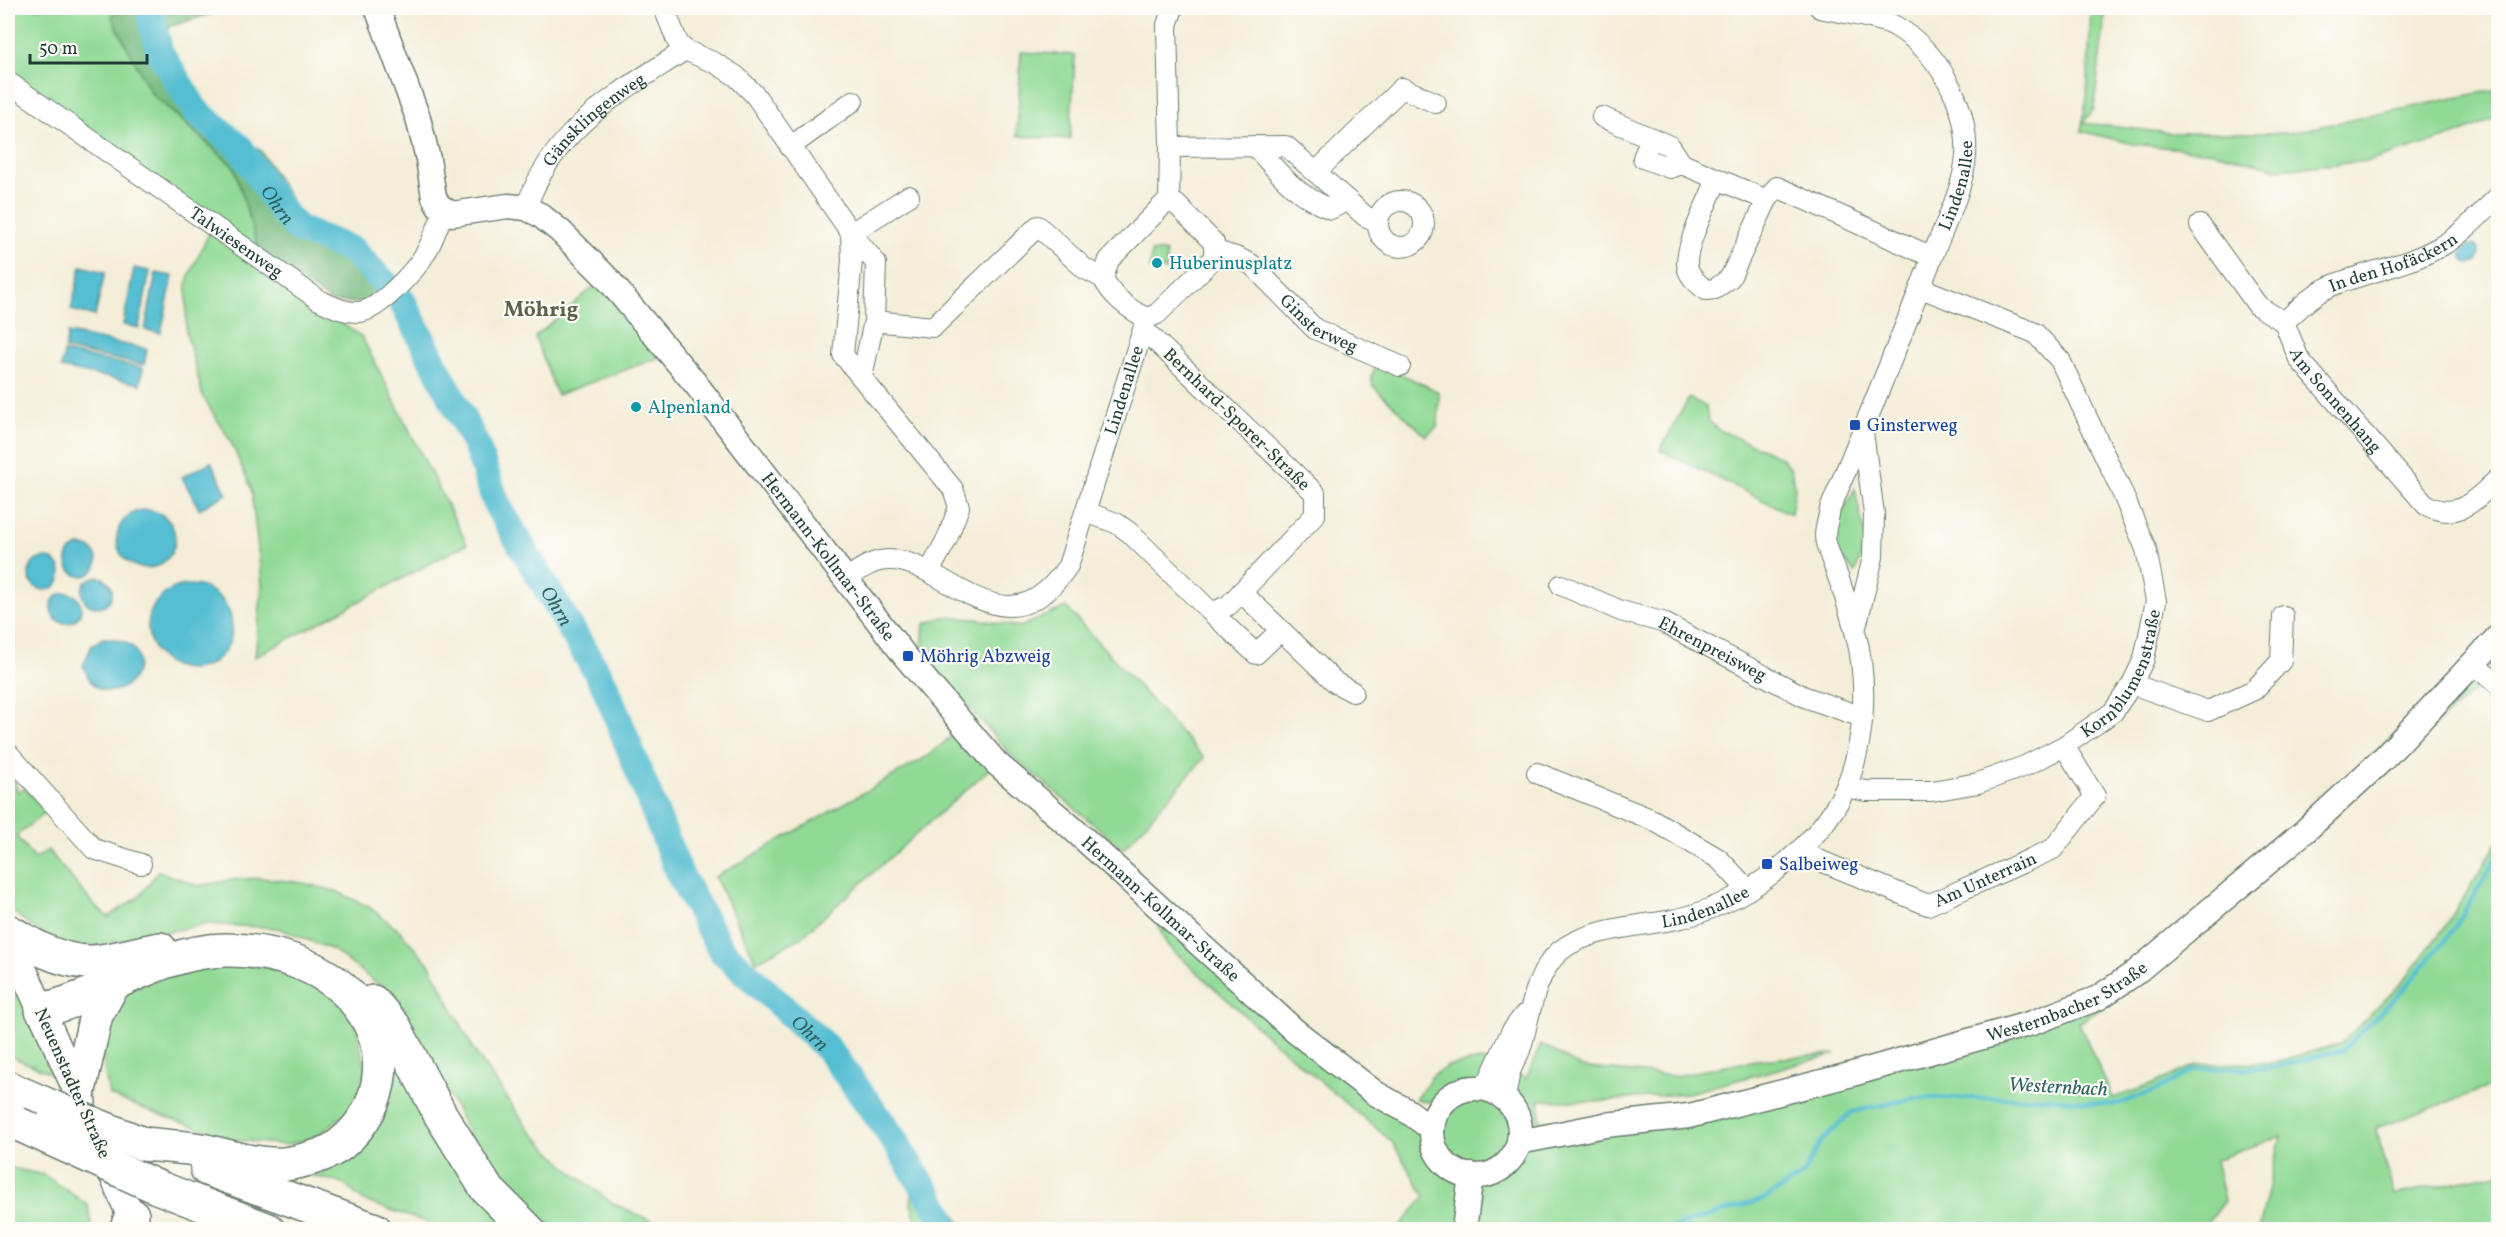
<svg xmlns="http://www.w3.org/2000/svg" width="2506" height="1237" font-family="Vollkorn,serif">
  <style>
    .green { fill: #91da96; stroke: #588c65; stroke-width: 1.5; fill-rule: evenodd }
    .forest { fill: #74ba7f; stroke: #4a7c5a; stroke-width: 1.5 }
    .water { fill: #55bed2; stroke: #3a7e83; stroke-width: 1.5 }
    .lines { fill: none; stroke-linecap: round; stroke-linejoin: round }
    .stream { stroke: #55bed2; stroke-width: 4.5 }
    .river { stroke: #55bed2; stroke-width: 28 }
    .minor-casing { stroke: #6a7b6e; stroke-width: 22 }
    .tertiary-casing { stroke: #6a7b6e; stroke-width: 27 }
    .secondary-casing { stroke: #6a7b6e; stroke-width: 30 }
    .motorway-casing { stroke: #6a7b6e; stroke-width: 36 }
    .minor { stroke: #fff; stroke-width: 20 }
    .tertiary { stroke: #fff; stroke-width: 24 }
    .secondary { stroke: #fff; stroke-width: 27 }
    .motorway { stroke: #fff; stroke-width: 33 }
    .motorway-bridge-casing { stroke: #6a7b6e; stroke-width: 36; stroke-linecap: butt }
    .motorway-bridge { stroke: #fff; stroke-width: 33 }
    .culture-dot { fill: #0f9aa8; stroke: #fdfcf7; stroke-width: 2 }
    .transit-dot { fill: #1a4fb4; stroke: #fdfcf7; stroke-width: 2 }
    .labels { text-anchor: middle; stroke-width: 4.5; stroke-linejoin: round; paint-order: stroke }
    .street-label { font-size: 18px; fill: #1f3d34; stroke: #fdfcf7 }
    .culture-label { font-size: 18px; fill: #0d838f; stroke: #fdfcf7; text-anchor: start }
    .transit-label { font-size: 18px; fill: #164399; stroke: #fdfcf7; text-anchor: start }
    .water-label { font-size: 20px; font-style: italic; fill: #2f6463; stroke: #fdfcf7 }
    .quarter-label { font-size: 21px; font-weight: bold; fill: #5b614b; stroke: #fdfcf7 }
  </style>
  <rect width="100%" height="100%" fill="#fdfcf7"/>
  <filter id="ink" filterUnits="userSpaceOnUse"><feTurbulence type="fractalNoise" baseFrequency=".0167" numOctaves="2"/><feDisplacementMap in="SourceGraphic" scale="12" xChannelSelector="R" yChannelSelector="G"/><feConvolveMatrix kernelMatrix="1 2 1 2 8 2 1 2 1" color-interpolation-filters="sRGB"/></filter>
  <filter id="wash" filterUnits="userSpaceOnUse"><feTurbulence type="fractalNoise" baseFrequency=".008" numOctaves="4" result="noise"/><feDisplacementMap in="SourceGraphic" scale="24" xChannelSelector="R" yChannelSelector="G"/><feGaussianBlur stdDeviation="1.35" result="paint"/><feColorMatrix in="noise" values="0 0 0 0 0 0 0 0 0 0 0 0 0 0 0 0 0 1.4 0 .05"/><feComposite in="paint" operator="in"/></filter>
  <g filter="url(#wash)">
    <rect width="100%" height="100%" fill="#f4eed9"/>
    <!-- green -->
    <g class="green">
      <path d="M22,8h94l-4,10 39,75 83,74 26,87 -252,-177v-61z"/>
      <path d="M2091,8h15l-12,101 -11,14 87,10h118l210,-44v28l-46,19 -82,25 -93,8 -63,-17 -81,-8 -52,-13 6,-33z"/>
      <path d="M1021,52l54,3 -5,84 -53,-3z"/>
      <path d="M209,233l153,104 105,207 -212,113 7,-72 -11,-97 -21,-48 -27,-43 -17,-66 1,-50z"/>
      <path d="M1151,252h15v18l-16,-1z"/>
      <path d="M598,283l65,73 -106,39 -22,-58z"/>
      <path d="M1382,365l57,27 -1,34 -12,10 -53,-50 -2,-10 5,-9z"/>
      <path d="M1689,398l17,9 2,13 9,9 64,28 10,12 4,19 -4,26 -131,-64z"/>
      <path d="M1855,489l11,52 -11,32 -21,-25 1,-25z"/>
      <path d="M1066,607l138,151 -81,91 -113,-95 -63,-72 -25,-33 2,-25 19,-7 33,2 44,8z"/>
      <path d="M2487,649l11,35 -11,-4 -365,315 -43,28 34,75 38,-13 46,-21 73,-1 70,-19 61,-60 46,-60 51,-82v242l-122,44 18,67 104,-22v56h-239l22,-93 -66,24 9,41 -21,28h-805l27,-33 -33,-54 -117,-99 -108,-98 -25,-53 290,236 9,-23 -25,-6 17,-24 15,-9 33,-6 30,10 15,9 15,-35 40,23 94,9 81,-16 80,-6 -148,39 -91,9 -58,-2 2,22 35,-1 29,4 427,-102 103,-50zM1510,1071l-5,27 -10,-7 -13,-3zM1518,1117l23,5 2,15 -24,4z"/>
      <path d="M962,726l34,37 -196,175 -44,24 -41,-85 215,-122z"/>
      <path d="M8,759l10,33 7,-4 20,25 -29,23 19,23 13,-9 46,55 14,12 31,-20 19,-26 41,15 30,-6 31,-2 38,4 38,9 33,16 31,24 30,34 45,87 53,76 38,39 46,36 58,26h-113l-15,-10 -35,-33 -31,-39 -47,-90 -40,-64 -56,-43 -55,-22 -72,-4 -110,22 -26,-1 -22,-6 -37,-29 -3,-7z"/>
      <path d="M198,958l102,14 53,40 13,60 -8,32 -40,31 -31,10 -51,-5 -82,-27 -45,-18 -6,-34v-29l18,-38z"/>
      <path d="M8,969l51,108 -51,-22z"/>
      <path d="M387,1051l135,178h-76l-82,-28 -22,-18 -54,-13 28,-5z"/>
      <path d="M8,1167l36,8 44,30 4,24h-84z"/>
      <path d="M914,1173h16l34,56h-46l-7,-25z"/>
    </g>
    <!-- forest -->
    <path class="forest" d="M116,8h98l-1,5 -44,14 -8,22 53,71 47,31 53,87 59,32 13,18 -17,15 -37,-1 -72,-48 -26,-87 -83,-74 -39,-75z"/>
    <!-- water -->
    <g class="water">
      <circle cx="2471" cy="254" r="9"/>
      <path d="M81,266l24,6 -10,44 -24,-6z"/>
      <path d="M134,268l16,3 -11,57 -16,-3z"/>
      <path d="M156,273l17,3 -12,57 -16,-3z"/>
      <path d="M68,333l79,16 -3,16 -79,-16z"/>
      <path d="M64,352l79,16 -3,16 -79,-16z"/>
      <path d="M211,462l16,32 -28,15 -17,-32z"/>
      <circle cx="146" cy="539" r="29"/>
      <circle cx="82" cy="561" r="15"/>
      <circle cx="45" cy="574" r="16"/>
      <circle cx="97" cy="592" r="15"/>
      <circle cx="190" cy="627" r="42"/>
      <circle cx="66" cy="608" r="15"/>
      <path d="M103,638c68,1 23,78 -11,45 -4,-4 -6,-12 -9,-17l9,-21z"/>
    </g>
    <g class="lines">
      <!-- stream -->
      <path class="stream" d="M1664,1230l100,-31 40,-25 16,-31 32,-31 63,-14h134l66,7 39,-14 41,-22 76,-1 72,-18 63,-63 49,-60 43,-72"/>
      <!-- river -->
      <path class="river" id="s1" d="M149,8l10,43 37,60 44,37 44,66 14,15 54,21 50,51 74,144 21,60 108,181 74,187 42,77 107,99 58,79 53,83 7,19"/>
    </g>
  </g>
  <g filter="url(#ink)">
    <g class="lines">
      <defs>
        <g id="minor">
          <path d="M664,8l14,35 7,7 30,13 21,13 19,19 96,138 25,30 -2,58 -12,56"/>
          <path id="s2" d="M8,82l311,218c13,6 25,13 40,12 19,-1 56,-41 66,-58 8,-13 13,-29 19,-43"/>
          <path d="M1602,117l68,29 12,18 85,36 10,-13 155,70"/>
          <path d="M1651,138l-8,20 27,10 12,-4"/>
          <path d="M1255,146c24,27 41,50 76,63l16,-9"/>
          <path d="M790,147l63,-46"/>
          <path d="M1170,147l116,-1 79,70 13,6"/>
          <path d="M1316,172l86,-84 34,15"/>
          <path d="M1717,179c-8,21 -31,64 -30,85 0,11 11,20 19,26l9,-1 15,-11 37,-78"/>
          <circle cx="1401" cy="224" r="23"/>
          <path d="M1169,202l1,-55 -3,-122 6,-17"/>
          <path id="s3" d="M526,208c28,-81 92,-114 159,-158"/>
          <path id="s4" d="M2200,225l58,81 26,16 15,37 127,146c33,17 49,-6 72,-26"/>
          <path d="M851,233l1,28 -9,94 110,134 6,18 -12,32 -18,33"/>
          <path d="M851,233l58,-37"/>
          <path id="s5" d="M1216,251l20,6 15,7 64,65 85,37"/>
          <path d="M1103,278l6,-18 53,-54 7,-4"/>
          <path d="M1103,278c8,17 26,32 44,40"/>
          <path d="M1147,318l10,-4 57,-56v-15l-38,-39 -7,-2"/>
          <path d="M874,321l59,6 105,-101 47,43 18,9"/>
          <path id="s6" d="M2284,322c15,-13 28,-28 47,-36 37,-15 77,-20 112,-41 21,-12 38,-32 55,-48"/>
          <path d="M1086,512l30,11 13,9 83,81 17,-8 86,-90v-22l-171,-163"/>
          <path id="s7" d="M845,580c14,-10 28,-21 46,-20 16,0 33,9 47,17 54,32 88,49 130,-11l78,-246"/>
          <path id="s8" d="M1561,585l60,26 41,11 143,75 57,20"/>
          <path d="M1241,592l95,91 17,9"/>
          <path d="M1212,613l44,41 25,-24"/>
          <path d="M1855,631l18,-74 1,-43 -11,-82"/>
          <path d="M2473,664l25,20"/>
          <path d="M2132,684l76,27 46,-21 27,-29 2,-45"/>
          <path d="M8,753l86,96 47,15"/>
          <path d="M1537,773l116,47 66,39 29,31"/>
          <path id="s9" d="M1846,787l20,4h66l46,-8 47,-17 39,-20 49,-34 19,-28 12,-25 12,-58 -10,-52 -25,-59 -61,-130 -25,-27 -114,-45"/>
          <path id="s10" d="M1802,849l14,10 112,46 125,-56 42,-53 -31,-50"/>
          <path d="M1481,1088l8,-8 22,-48 13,-17"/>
          <path id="s11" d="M1505,1098c2,-9 3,-18 5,-26 3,-9 9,-17 11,-25 9,-30 13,-74 39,-96 26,-22 79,-25 112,-31 67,-12 147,-71 174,-133 20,-47 22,-108 9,-156 -6,-22 -13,-44 -21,-65 -3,-9 -9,-21 -9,-30 0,-9 4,-18 5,-27 35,-84 70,-169 103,-254 12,-32 30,-65 33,-99 3,-51 -28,-105 -71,-130 -13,-8 -57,-14 -75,-18"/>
        </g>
        <g id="tertiary">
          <path id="s12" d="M377,8l41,110 10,41 6,38 5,9 13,8 56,-8 18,2 14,7 20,16 47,47 88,105 210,273 91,107 76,65 223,203 80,62 34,19 23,17"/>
          <circle cx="1476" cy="1132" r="44"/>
          <path id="s13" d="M1519,1142l86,-17 84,-9 160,-41 183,-52 66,-25 37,-25 170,-142 79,-73 114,-121"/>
          <path d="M1464,1230l7,-55"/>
        </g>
        <g id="secondary">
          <path d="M8,936l74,166"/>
          <path d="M104,1154l33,76"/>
        </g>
        <g id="motorway">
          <path d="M8,931c24,14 48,29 78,31 19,1 54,-10 74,-13"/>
          <path d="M373,1002l21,24 46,88 46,74 42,42"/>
          <path d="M42,1010c63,-14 116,-59 184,-60 46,0 96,14 127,49 40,45 34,107 -12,145 -12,10 -34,16 -50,19 -26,5 -60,-6 -85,-12 -20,-4 -42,-5 -63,-7"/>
          <path d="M8,1088l46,20"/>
          <path d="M78,1095l18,-80 17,-31"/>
          <path d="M207,1169l168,61"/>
          <path d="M157,1187l111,43"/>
          <path d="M126,1230l6,-15"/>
        </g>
      </defs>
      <!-- minor casing -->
      <use href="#minor" class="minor-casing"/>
      <!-- tertiary casing -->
      <use href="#tertiary" class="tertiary-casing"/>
      <!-- secondary casing -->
      <use href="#secondary" class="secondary-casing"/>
      <!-- motorway casing -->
      <use href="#motorway" class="motorway-casing"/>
      <!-- minor -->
      <use href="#minor" class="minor"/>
      <!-- tertiary -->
      <use href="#tertiary" class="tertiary"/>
      <!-- secondary -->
      <use href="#secondary" class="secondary"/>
      <!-- motorway -->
      <use href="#motorway" class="motorway"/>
      <defs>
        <g id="motorway-bridge">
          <path d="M54,1108l89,36"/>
          <path d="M16,1123l141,64"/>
        </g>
      </defs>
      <!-- motorway-bridge casing -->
      <use href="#motorway-bridge" class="motorway-bridge-casing"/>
      <!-- motorway-bridge -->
      <use href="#motorway-bridge" class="motorway-bridge"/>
    </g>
  </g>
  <!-- markers -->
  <g class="culture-dot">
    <circle cx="1157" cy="263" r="6"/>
    <circle cx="636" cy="407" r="6"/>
  </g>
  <g class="transit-dot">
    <rect x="1849" y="419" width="12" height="12" rx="3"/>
    <rect x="902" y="650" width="12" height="12" rx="3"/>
    <rect x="1761" y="858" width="12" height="12" rx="3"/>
  </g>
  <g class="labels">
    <!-- street labels -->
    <g class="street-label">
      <text dy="6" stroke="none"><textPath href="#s3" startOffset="114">Gänsklingenweg</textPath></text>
      <text dy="6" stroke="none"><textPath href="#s11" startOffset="1137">Lindenallee</textPath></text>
      <text dy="6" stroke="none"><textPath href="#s2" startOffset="279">Talwiesenweg</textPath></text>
      <text dy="6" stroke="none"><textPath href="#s6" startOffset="126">In den Hofäckern</textPath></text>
      <text dy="6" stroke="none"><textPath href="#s5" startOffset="129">Ginsterweg</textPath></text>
      <text dy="6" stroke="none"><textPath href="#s7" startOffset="438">Lindenallee</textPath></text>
      <text dy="6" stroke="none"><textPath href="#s4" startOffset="225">Am Sonnenhang</textPath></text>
      <text transform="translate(1237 419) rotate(44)" y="6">Bernhard-Sporer-Straße</text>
      <text dy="6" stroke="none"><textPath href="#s12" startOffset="762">Hermann-Kollmar-Straße</textPath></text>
      <text dy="6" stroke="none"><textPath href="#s8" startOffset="165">Ehrenpreisweg</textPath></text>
      <text dy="6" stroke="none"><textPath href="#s9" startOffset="324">Kornblumenstraße</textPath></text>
      <text dy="6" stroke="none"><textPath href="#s10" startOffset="201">Am Unterrain</textPath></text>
      <text dy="6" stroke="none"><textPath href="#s11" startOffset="312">Lindenallee</textPath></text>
      <text dy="6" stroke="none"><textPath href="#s12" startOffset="1248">Hermann-Kollmar-Straße</textPath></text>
      <text dy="6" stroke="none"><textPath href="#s13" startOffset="568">Westernbacher Straße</textPath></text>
      <text transform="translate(73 1083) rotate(66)" y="6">Neuenstadter Straße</text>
    </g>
    <!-- culture labels -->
    <g class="culture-label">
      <text x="1169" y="269">Huberinusplatz</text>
      <text x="648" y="413">Alpenland</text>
    </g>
    <!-- transit labels -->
    <g class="transit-label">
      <text x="1867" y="431">Ginsterweg</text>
      <text x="920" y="662">Möhrig Abzweig</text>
      <text x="1779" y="870">Salbeiweg</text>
    </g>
    <!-- water labels -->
    <g class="water-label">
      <text dy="7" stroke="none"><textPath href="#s1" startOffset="240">Ohrn</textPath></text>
      <text dy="7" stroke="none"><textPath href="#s1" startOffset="744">Ohrn</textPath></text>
      <text dy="7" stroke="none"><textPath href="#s1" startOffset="1248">Ohrn</textPath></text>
      <text transform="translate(2058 1086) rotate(3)" y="7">Westernbach</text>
    </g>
    <!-- quarter labels -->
    <g class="quarter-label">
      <text x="541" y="316">Möhrig</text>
    </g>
  </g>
  <!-- margin -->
  <rect width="2506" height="1237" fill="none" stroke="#fdfcf7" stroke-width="30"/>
  <!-- scale -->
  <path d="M30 54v9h117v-9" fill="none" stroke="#1f3d34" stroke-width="3"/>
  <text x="39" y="54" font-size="18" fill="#1f3d34" stroke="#fdfcf7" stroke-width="4.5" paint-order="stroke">50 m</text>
</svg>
